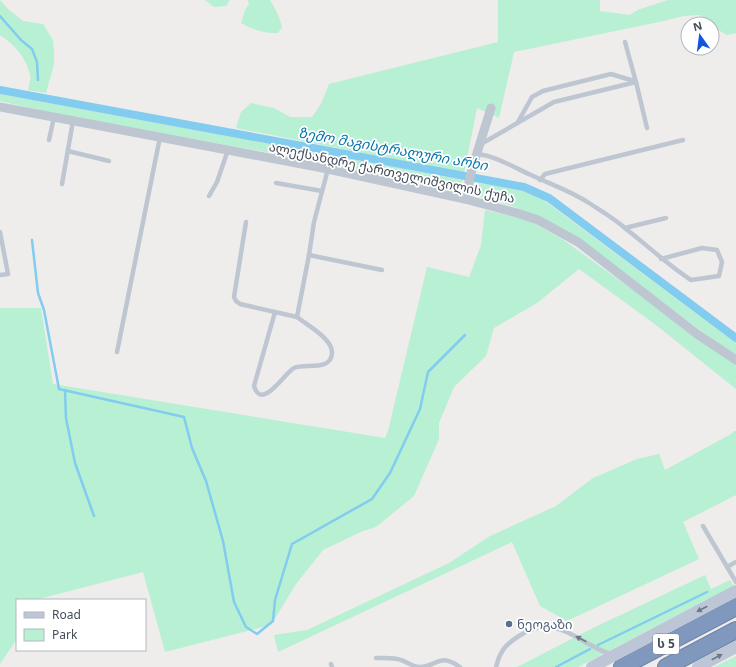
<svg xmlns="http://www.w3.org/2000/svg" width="736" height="667" font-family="'Noto Sans','Noto Sans Georgian',sans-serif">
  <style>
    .green { fill: #b7f0d3 }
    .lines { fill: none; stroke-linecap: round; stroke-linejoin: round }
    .stream { stroke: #82ccef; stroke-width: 2.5 }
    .canal { stroke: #82ccef; stroke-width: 8 }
    .highway-casing { stroke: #6c83a9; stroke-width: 18 }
    .lane { stroke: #bec6d2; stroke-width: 4.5 }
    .street { stroke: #bec6d2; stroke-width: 9 }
    .secondary { stroke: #bdc6d6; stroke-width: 12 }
    .highway { stroke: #8198be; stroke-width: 16 }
    .oneway { fill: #6e7785 }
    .oneway2 { fill: #6f7784 }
    .service-dot { fill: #5c6f8a; stroke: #fff; stroke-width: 1.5 }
    .labels { text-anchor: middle; stroke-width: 3.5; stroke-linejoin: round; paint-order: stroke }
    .shield { fill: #fff; stroke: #7c828c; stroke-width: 1 }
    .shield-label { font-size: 12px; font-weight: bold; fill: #444d5a }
    .street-label { font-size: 13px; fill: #444d5a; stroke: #fff }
    .service-label { font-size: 13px; fill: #4e5e75; stroke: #fff; text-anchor: start }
    .water-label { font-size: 14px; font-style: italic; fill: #0676aa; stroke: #fff }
  </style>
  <rect width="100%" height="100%" fill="#efecec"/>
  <!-- green -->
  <g class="green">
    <path d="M0,0l8,9 15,12 20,3 10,16 1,13v11l-8,29 -18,-3c1,-4 3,-11 2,-15 -4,-18 -15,-30 -30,-40z"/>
    <path d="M205,0h25l-4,6 -12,1z"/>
    <path d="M248,0h22c6,10 9,15 12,27l-4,6c-14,0 -25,-3 -37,-10l4,-13 4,-6z"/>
    <path d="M498,0h102v11l29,4 11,-6 28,-9h68v33l-9,2 -14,-8 -1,-3h-2l-10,-9 -16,1 -25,6 -145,30 -15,66 -22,-10 -13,65 -228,-45 5,-16 10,-9 23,5 16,9h22l9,-13 8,-20 169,-42z"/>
    <path d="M0,94l463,86 -4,9 -4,3 -134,-30 -251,-45 -70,-16z"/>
    <path d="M472,182c22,4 48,5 69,16l195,145v13c-70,-49 -134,-105 -210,-144 -16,-8 -36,-12 -52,-17z"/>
    <path d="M485,210l43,10 34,19 174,125v25l-80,-64 -77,-56 -42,34 -43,25 -8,28 -32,31 -15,36v16l-25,57 -38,31 -13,4 -40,19 -27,34 -25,41 -106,27 -22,-80 -108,28h-18v39l-17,25v-356h41l12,76 332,54 3,-7 39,-164 42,10 -2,6 14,-38z"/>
    <path d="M734,431h2v64l-53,27 16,37 -132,62 -27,-15 -28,-64 -234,110 -4,-17 33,-5 142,-67 41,-27 66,-30 37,-28 44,-19 22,-5 6,16 66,-36z"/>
    <path d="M705,575l6,14 19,-9 4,6 -156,81h-61l76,-39z"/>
    <path d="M736,656v11h-22z"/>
  </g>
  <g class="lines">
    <!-- stream -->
    <g class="stream">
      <path d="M0,16l21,24 11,9 5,13 1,18"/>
      <path d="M32,240l6,53 6,17 15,79 125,28 8,31 14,33 17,60 11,61 12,25 11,7 16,-13 2,-21 17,-56 80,-45 18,-26 30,-64 8,-37 37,-37"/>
      <path d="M65,390l1,28 9,45 19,53"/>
      <path d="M598,645l109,-53"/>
      <path d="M556,667l34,-18"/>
    </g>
    <!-- canal -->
    <path class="canal" d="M0,90l524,97 25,11 187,140"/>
    <defs>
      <g id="highway">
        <path d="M622,667l114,-60"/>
        <path d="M666,667l70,-37"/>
      </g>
    </defs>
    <!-- highway casing -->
    <use href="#highway" class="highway-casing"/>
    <!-- lane -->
    <g class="lane">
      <path d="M625,42l11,40"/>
      <path d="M518,122l14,-25 11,-6 68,-17 23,7"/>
      <path d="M49,140l5,-23"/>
      <path d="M481,144l73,-42 82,-20 11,46"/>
      <path d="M68,151l41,10"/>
      <path d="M477,154c19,2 36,13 54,21 19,9 40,16 58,28 12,8 26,16 37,26 22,17 42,36 65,51l28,-4 3,-14 -5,-12 -15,-2 -41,11"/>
      <path d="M540,180l5,-6 138,-34"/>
      <path d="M276,183l46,8"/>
      <path d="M62,184l11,-63"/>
      <path d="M209,196l8,-14 11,-32"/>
      <path d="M246,222l-12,75 2,4 4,3 57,13 12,-62 5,-33 14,-53"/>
      <path d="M625,228l41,-10"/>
      <path d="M0,232l8,42 -8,1"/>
      <path d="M309,255l73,15"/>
      <path d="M275,312l-21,74c8,26 31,-14 40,-18 11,-5 37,4 38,-15 1,-14 -25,-28 -35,-36"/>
      <path d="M117,352l43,-215"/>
      <path d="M703,526l33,56"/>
      <path d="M727,567l9,-5"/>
      <path d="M376,658c9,0 17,-1 25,2 6,2 11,6 18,7 19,0 19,-15 41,0"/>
      <path d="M331,664l1,3"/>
      <path d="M496,667c4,-16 9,-22 23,-31 26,-17 43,-8 68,7 10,5 14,9 25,11"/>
    </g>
    <!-- street -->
    <g class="street">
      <path d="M0,107l328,62 137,30 52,14 21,7 40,22 119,92 39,26"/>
      <path d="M465,199l7,-30 19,-61"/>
    </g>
    <!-- secondary -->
    <g class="secondary">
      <path d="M592,667l144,-76"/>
      <path d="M698,667l38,-20"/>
    </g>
    <!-- highway -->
    <use href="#highway" class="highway"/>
  </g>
  <!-- one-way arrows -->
  <defs><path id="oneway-solid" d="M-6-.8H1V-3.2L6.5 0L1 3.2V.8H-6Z"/></defs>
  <g class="oneway">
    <use href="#oneway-solid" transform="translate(702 609) rotate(152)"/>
    <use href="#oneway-solid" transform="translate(717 657) rotate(-28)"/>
  </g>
  <use class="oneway2" href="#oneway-solid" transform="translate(581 639) rotate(-152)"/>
  <!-- markers -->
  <circle class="service-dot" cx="509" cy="624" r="4"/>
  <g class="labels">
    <!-- shield labels -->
    <rect class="shield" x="653" y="634" width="26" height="20" rx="3"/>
    <g class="shield-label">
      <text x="666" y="648">ს 5</text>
    </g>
    <!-- street labels -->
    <g class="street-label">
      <text transform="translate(392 172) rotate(12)" y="5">ალექსანდრე ქართველიშვილის ქუჩა</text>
    </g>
    <!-- service labels -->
    <g class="service-label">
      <text x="517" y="629">ნეოგაზი</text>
    </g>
    <!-- water labels -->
    <g class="water-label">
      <text transform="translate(393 149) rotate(10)" y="5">ზემო მაგისტრალური არხი</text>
    </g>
  </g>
  <!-- legend -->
  <rect x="16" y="599" width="130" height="52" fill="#ffffff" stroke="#b4b8bd"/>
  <rect x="24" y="612" width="20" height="6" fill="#bdc6d6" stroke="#b4b8bd"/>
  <text x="52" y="619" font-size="12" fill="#444d5a">Road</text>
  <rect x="24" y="629" width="20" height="12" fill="#b7f0d3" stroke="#b4b8bd"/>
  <text x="52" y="639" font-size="12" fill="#444d5a">Park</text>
  <!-- north arrow -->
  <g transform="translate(700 36) rotate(346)"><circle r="19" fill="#ffffff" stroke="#b4b8bd"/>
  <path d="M0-3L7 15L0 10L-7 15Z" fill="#1156e3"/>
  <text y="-6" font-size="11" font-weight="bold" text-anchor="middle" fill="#444d5a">N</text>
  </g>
</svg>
